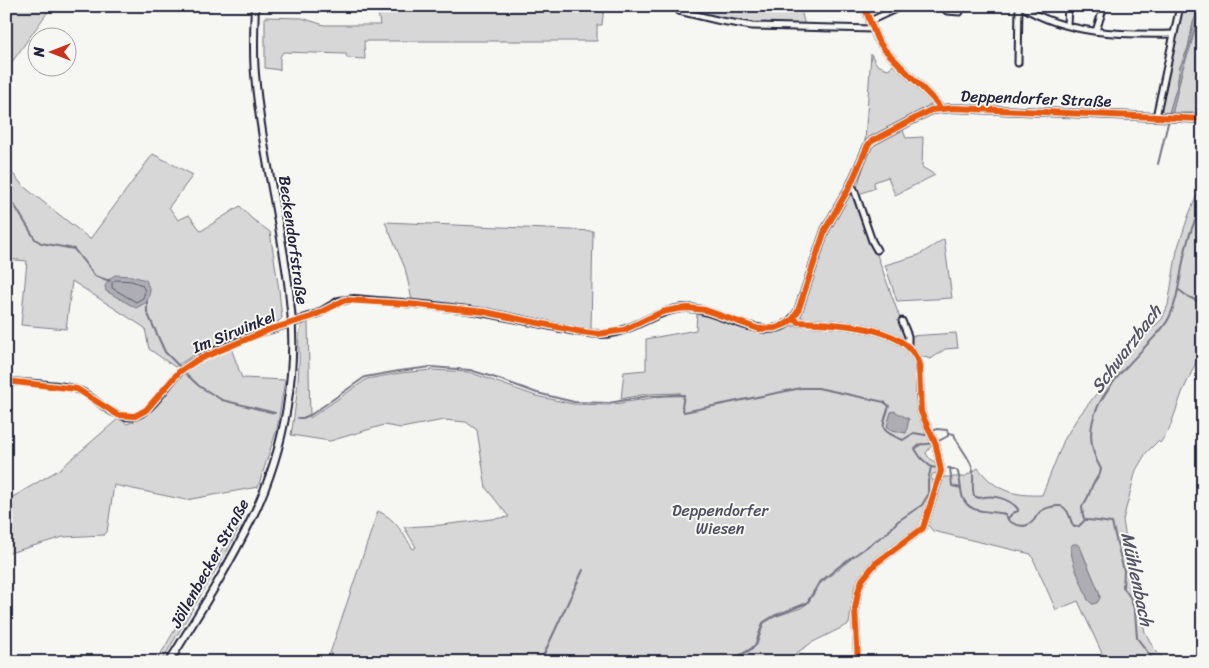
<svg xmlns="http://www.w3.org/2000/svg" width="1209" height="668" font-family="Sriracha,sans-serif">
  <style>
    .green { fill: #d7d7d7; stroke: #7c7c89; fill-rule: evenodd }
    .water { fill: #adadb3; stroke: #757583 }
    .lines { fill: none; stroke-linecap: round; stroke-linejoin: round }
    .shore { stroke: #5a5a6b; stroke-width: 1 }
    .stream { stroke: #757583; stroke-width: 2 }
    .minor-casing { stroke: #22223b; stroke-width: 9 }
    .tertiary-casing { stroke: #22223b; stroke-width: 10 }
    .minor { stroke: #f6f6f2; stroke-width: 5 }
    .tertiary { stroke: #f6f6f2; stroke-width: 6 }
    .cycleway-casing { stroke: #f6f6f2; stroke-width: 9 }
    .cycleway { stroke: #e8590c; stroke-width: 6 }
    .labels { text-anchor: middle; stroke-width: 4; stroke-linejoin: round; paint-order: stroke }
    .street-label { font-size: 16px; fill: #22223b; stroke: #f6f6f2 }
    .park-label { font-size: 16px; fill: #4f4f62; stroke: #f6f6f2 }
    .water-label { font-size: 18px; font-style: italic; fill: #535365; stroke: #f6f6f2 }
  </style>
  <rect width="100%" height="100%" fill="#f6f6f2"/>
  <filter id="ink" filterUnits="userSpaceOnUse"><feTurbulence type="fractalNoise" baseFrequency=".02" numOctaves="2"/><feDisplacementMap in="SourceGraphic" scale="10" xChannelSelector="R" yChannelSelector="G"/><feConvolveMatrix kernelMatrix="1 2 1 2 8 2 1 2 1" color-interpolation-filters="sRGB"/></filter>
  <g filter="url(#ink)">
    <!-- green -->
    <g class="green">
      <path d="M6,6h46l-45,63 -1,-1z"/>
      <path d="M377,6h227l-2,19h-5v16h-233l1,18 -18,-1 -1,-4 -63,-2 -3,5v13l-15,-2v-51l37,1 22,7h56z"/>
      <path d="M684,6h116l5,20c-29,-2 -99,-3 -121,-20z"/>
      <path d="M1183,6h17l-7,17 -5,25 -8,19 -3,19 -8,27 -5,-1 -3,-3z"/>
      <path d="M1203,6l-2,88 2,19h-31l10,-42 8,-22 9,-36z"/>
      <path d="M871,54l6,11 11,4 6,-4 37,37 -1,5 -65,34z"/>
      <path d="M902,128l4,10 17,-1 -1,30 13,8 -40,20 -7,-18 -14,5 1,6 -16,6 -2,-7 13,-40 6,-5z"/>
      <path d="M153,154l40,21 -24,32 9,13 11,-5 12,16 39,-25 11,12 19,14 9,58 3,28 -3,3 -87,35 -17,11 -26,-18 -4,-21 -73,-47 -6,48 -45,-4 6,-64 -21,-2v-94l17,21 67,53z"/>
      <path d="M1203,181v166l-21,46 -13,37 -9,13 -2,-2 -12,12 -10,17 -13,50 7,45 15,67 9,17 13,13h-61l-28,-61 -22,9 -25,-56 -98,-23 -5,-6 16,-48h20l14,-9c18,23 35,28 64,27l22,-55 12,-20 51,-66 35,-35 6,-14 9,-55 12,-36zM1080,547l19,45 1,6 -12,2 -18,-50z"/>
      <path d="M850,191l2,1 18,49 6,11 30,83 -2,5 -14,-7 -19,-6 -67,-7 -4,-6 26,-80z"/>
      <path d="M385,222l208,9 -2,99 -102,-22 -77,-8 -7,-32z"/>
      <path d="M944,239l8,59 -55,3 -12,-36 34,-10z"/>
      <path d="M697,313c9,2 18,3 26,7 14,5 28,14 44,13 10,0 19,-7 29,-7 23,-2 87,5 105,18 7,6 12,12 15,21 0,17 -2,36 3,52 3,10 10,15 13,28l-6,8c4,9 15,9 10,20l-3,1 -2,3 4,8 -14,41 -52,40 -10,11 -5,12 -5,35 -38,19 -27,19h-54l21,-12 6,-5 7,-22 10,-6 27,-9 7,-5 12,-19 31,-25 -1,-2 -31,26 -12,19 -7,4 -26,9 -11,7 -8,22 -5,5 -23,13h-400l51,-151c18,8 25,23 35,38l3,-2 -12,-20 37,-2 68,-8 -23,-29 -9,-58 -11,-8 -22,-2 -43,8 -17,-3 -54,16 -39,-6c4,-23 7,-47 8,-71 1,-13 -3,-26 3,-39l6,-3 2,96 57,-39 33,-6 32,-3 37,2 67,24 37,8 36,1 72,-12 -35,1 -25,5 3,-27 22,-2v-31l50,-9zM891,412h3l14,7 -2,14 -14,-3 -5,-3z"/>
      <path d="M956,333l2,15 -13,1 -14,10 -11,-3 -9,-12 -1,-8z"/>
      <path d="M231,348l11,30 43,2 -8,49 -19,58 -72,13 -72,-15 -7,47 -3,3 -41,2 -57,17v-53l54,-32 59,-51 8,6c24,-7 34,-32 52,-47 15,-14 33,-21 52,-29z"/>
      <path d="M242,515l2,2 -17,34 -66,111h-5z"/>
    </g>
    <!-- water -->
    <g class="water">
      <path d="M1200,6h2l-20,65 -9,40 -1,2h-3l8,-27 3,-19 8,-19 5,-25z"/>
      <path d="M115,275l17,1 14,4 4,11 -3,11 -11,6 -30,-17 -1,-5 4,-7z"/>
      <path d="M894,411l15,8 -3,14 -14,-3 -5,-3 4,-15z"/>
      <path d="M1073,544h4l3,3 19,45 1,6 -3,5 -5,1 -4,-4c-5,-15 -18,-38 -17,-54z"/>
    </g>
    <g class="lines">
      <!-- shore -->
      <path class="shore" d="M116,280l16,1 10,4 3,6 -2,7 -7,4 -24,-14v-5z"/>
      <!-- stream -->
      <g class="stream">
        <path d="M1158,164l10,-41"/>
        <path d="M6,199l9,7 20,33 6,4 33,6 21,27 15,5"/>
        <path d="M1179,290l8,6 16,8"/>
        <path d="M147,302v10l18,40 15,15"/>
        <path d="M185,373l14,13 23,14 53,13"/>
        <path d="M298,418h5l9,-4 53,-37 34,-6 32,-4 39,3 29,9 38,14 37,9 35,1 39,-7 36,-1 -2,12 2,5 117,-24h17l66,14 5,4c-7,23 -11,24 14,34l11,-7 11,2 12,-6 10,1 1,3 6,1c4,12 14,21 18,33 3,10 -1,19 2,29l5,2c13,-4 30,0 39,11v2l-5,2 -5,5"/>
        <path d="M931,467l-10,-9 -6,-9 6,-5c10,1 18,-3 27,-8v-3"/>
        <path d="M948,468l9,2c4,9 3,21 6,28 7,17 27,12 42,16l4,7c8,5 18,8 25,-1 2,-3 4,-7 7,-9 4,-3 18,-7 22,-4 8,5 6,13 11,20l5,-1 6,-6 -2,-4 -1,-10c7,-7 7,-14 11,-22 3,-5 7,-9 8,-15 -29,-49 11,-87 43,-121 9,-10 19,-18 25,-30 11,-23 11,-49 18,-74 3,-14 9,-26 16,-39"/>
        <path d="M950,468l2,18 9,2"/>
        <path d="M1086,520c9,0 17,2 26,3l12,48 -1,16 7,10 5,15 2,26 18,24"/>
        <path d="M544,654l39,-84"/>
        <path d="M729,662l22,-13 5,-5 7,-21 12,-7 32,-13 12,-20 22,-18 47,-33 10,-11 24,-16 6,-10v-14l3,-14 7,1"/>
      </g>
      <defs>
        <g id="minor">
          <path d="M864,6l13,33 7,10 53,54 3,6"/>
          <path d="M942,6l5,5 13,1"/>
          <path d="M1021,6c45,29 102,29 153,28"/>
          <path d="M679,11l42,10 31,5 121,3"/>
          <path d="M870,21l32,-15"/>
          <path d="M1067,25l1,-19"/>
          <path d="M1096,31l8,-25"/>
          <path d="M1018,63l1,-57"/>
          <path d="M1156,117l24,-111"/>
          <path d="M850,186l4,3 18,52 5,9"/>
          <path d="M793,319l6,3c34,2 110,2 120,43l2,47 15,33 5,26 -18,57 -48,36 -13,16 -4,12 -3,17 3,53"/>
          <path d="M902,321l6,15v10"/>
          <path d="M6,381c19,2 60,3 75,10 16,8 31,27 50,26 20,-1 37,-36 52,-48 26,-20 77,-36 109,-46"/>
        </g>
        <g id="tertiary">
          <path d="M292,323l25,-9 22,-13 15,-2c44,4 89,6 132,14 25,4 49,10 74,15 13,3 27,6 41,6 31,0 55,-26 86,-26 34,0 87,45 111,3l27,-81 25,-44 18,-41 4,-4 59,-31 22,-2 250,11"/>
          <path d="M169,662c29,-47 59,-94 83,-144 34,-70 47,-150 37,-228 -9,-72 -28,-143 -34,-216 -2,-22 -1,-45 0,-68"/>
        </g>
      </defs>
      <!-- minor casing -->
      <use href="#minor" class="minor-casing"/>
      <!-- tertiary casing -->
      <use href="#tertiary" class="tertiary-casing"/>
      <!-- minor -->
      <use href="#minor" class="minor"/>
      <!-- tertiary -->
      <use href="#tertiary" class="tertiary"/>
      <defs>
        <g id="cycleway">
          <path d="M864,6l13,33 7,10 53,54 3,6"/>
          <path d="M793,319l6,3c34,2 110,2 120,43l2,47 15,33 5,26 -18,57 -48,36 -13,16 -4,12 -3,17 3,53"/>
          <path d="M6,381l71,8 41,26 17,1 11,-6 33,-38 18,-12 74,-31 40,-12 34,-17 64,4 76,8 97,20 16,2 26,-4 38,-18 15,-3 11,-1 17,2 54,19 17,-1 10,-4 7,-5 5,-8 27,-81 25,-44 18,-41 4,-4 59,-31 22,-2 250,11"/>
        </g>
      </defs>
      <!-- cycleway casing -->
      <use href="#cycleway" class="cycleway-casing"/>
      <!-- cycleway -->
      <use href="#cycleway" class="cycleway"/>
    </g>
  </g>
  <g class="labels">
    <!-- street labels -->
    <g class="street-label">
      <text transform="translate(1036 98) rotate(2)" y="6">Deppendorfer Straße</text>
      <text transform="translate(294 240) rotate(82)" y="6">Beckendorfstraße</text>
      <text transform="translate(234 331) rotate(-22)" y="6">Im Sirwinkel</text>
      <text transform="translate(209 563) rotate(-61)" y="6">Jöllenbecker Straße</text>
    </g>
    <!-- park labels -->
    <g class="park-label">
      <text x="720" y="516">Deppendorfer<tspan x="720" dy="18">Wiesen</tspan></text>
    </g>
    <!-- water labels -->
    <g class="water-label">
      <text transform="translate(1126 349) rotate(-53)" y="6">Schwarzbach</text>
      <text transform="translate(1137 579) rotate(78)" y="6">Mühlenbach</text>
    </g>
  </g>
  <!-- margin -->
  <rect width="1209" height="668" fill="none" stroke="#f6f6f2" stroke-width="25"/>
  <rect x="12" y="12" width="1184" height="643" fill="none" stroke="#22223b" stroke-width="2" filter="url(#ink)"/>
  <!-- north arrow -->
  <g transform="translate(52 52) rotate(270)"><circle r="24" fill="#f6f6f2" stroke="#a1a1a9"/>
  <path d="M0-4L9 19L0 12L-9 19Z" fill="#c8321e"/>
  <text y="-8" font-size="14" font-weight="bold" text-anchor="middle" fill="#22223b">N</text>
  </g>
</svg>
